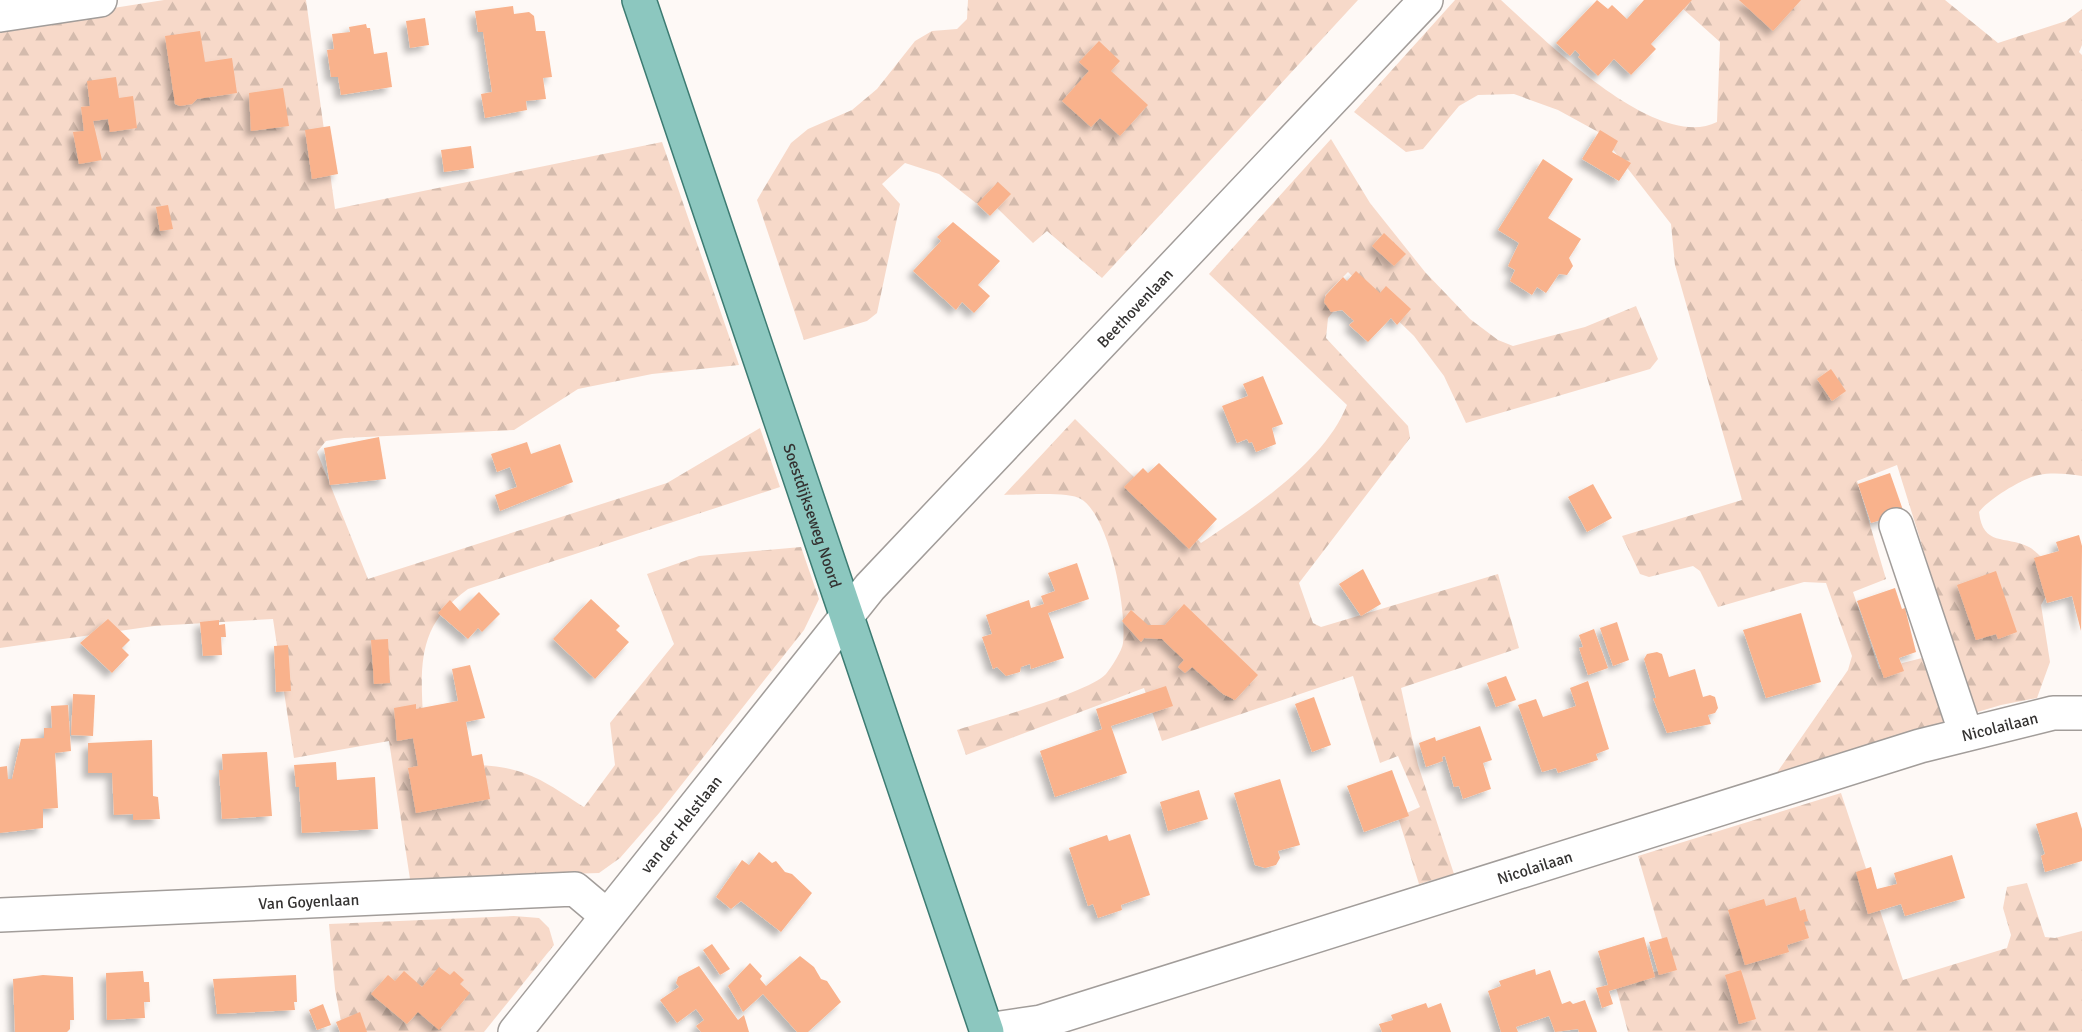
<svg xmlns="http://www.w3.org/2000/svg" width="2082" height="1032" font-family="Signika,sans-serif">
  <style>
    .forest { fill: url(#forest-firs) }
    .building { fill: #f9b28c; filter: url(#shadow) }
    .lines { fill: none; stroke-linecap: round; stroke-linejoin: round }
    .minor-casing { stroke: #a29d9a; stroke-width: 36 }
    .major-casing { stroke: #3c7b72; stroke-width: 36 }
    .minor { stroke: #fff; stroke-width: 33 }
    .major { stroke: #8cc7bf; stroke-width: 33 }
    .labels { text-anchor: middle; stroke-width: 6; stroke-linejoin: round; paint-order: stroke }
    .street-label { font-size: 16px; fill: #343231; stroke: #fff }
  </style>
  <defs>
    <pattern id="forest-firs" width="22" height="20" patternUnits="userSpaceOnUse" patternTransform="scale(1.5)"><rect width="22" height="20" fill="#f7d9c9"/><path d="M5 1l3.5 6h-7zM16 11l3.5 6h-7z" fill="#d4bbad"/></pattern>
    <filter id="shadow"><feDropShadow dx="-5.5" dy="5.5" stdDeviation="3" flood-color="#0004"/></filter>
  </defs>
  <rect width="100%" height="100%" fill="#fef9f6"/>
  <!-- forest -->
  <g class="forest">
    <path d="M164,0h142l29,209 327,-67 77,223 -87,9 -74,15 -64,41 -170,8 -18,3 -9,11 51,127 299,-96 93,-55 20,59 -312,102c-49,35 -48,72 -45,128l46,48c54,0 72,14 115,42l31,-42 -5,-42 64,-79 -27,-70 52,-18 102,-9 18,52 -15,31 -144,182 -40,46 -21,15 -189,6 -21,-138 -95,17 -21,-139 -119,7 -154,22v-622z"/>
    <path d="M968,0h390l-256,278 -55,-47 -14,12 -39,-38 -18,-2 -37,-29 -34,-11 -23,21 18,20 -23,109 -10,8 -63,19 -47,-140 34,-57 17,-14 44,-19 25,-21 38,-48 17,-10 25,-2 10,-10z"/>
    <path d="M1455,0h46c42,38 155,153 216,122l3,-80 -47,-42h272l53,43 68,-22 16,-12v36l-3,7 3,3v421c-14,-2 -29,-4 -43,-1 -16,3 -50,24 -60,37 4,35 26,23 50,35 9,5 17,16 25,23l1,10 -14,25 9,57 -13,36 -36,7 -27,8 -77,-248 -40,16 29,98 -33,13 26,77 47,-12 21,64 -171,53 72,-104 4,-14 -26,-73 -22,-1 -86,25 -18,-36 -7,-5 -44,11 -9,-3 -18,-38 120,-36 -67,-235 -4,-41 -71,-91 -42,-23 -44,-16 -36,1 -19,11 -36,43 -17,3 -52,-40z"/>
    <path d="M1331,139l39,64 55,69 45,47 28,21 15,6 72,-19 51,-21 22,53 -8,10 -184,54 -22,-47 -30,-40 -66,-64 -23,23 11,13 -8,10 -2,20 82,88 2,12 -111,145 14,40 8,4 177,-53 21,74 -118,40 17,77 36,109 -35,10 -21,-67 22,-10 -22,-51 -18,7 -27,-87 -191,65 -18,-53 -178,67 -9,-25c28,-9 133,-38 149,-56 5,-6 16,-23 17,-31 4,-33 -13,-126 -42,-144 -12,-8 -61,-4 -77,-4l71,-76 126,124c50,-34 123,-80 146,-138l-138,-131z"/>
    <path d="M1841,793l62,187 104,-32 4,-13 -8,-27 4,-21 20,-4 18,54 10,1 27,-7v101h-454l-12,-45 54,-21 -32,-110z"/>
    <path d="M514,916l25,2 10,10 5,17 -70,87h-141l-8,-43 -6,-65z"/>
  </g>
  <!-- building -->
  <g class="building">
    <path d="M1597,0l11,9 4,-4 15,14 17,-19h48l-41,44 5,5 -25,26 -17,-16 -16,17 -20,-19 2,-2 -5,-5 -5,6 -14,-13z"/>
    <path d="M1739,0h62l-28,31z"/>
    <path d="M513,6l1,8 15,-2 5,4 2,15h9l7,46 -9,1 3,21 -20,2 1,9 -42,8 -4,-24 11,-2 -9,-60h-5l-3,-21z"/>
    <path d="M425,18l4,27 -19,3 -4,-27z"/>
    <path d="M366,24l1,4h3l4,26 13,-2 5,35 -51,8 -3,-18h-7l-4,-27 7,-1 -2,-15 18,-2 -1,-5z"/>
    <path d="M200,31l5,31 27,-4 5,35 -40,6 -5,5 -12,2 -5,-2 -10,-68z"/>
    <path d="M1099,41l21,20 -9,10 37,34 -28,31 -20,-18 -9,9 -29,-26 27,-30 -10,-9z"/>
    <path d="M116,77l3,21 14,-2 4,32 -27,4 -2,-13 -15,2 9,39 -23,4 -6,-32 11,-1 -3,-24 9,-1 -3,-25z"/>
    <path d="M283,88l6,38 -38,5 -2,-38z"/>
    <path d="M330,126l8,48 -26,5 -7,-49z"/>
    <path d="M1600,130l18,11 -6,11 19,11 -12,18 -37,-22z"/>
    <path d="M471,146l3,22 -30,4 -3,-22z"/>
    <path d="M1543,159l30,20 -25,39 33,21 -12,19 4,8 -6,9 -8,-1 -13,19 -9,-6 -5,8 -22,-14 5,-11 -7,-4 11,-23 -21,-13z"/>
    <path d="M998,182l13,12 -21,22 -13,-12z"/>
    <path d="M168,205l5,24 -13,2 -4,-24z"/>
    <path d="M953,222l47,39 -22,24 12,11 -16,17 -12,-11 -6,8 -43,-39 28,-30 -4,-4z"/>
    <path d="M1384,233l22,21 -12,12 -22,-20z"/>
    <path d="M1356,271l24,22 6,-7 25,23 -14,16 -6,-7 -23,24 -19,-17 5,-4 -12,-11 -11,2 -7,-10 2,-7 17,-18 4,4z"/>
    <path d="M1831,369l15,22 -14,10 -15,-22z"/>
    <path d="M1263,376l20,48 -11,4 4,16 -20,8 -4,-10 -3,1 -2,-4 -10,4 -15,-37 26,-10 -5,-12z"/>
    <path d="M379,437l7,42 -56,6 -6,-37z"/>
    <path d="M527,442l4,12 29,-10 13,38 -73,29 -5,-16 22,-8 -7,-20 -13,5 -6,-18z"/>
    <path d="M1159,463l58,56 -28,30 -65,-62 19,-19 5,5z"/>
    <path d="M1890,473l14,40 -33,10 -13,-39z"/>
    <path d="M1593,484l19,34 -25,14 -19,-35z"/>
    <path d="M2079,535l3,11 -1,85 -9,-35 -25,7 -13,-45 25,-7 -3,-9z"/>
    <path d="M1077,563l12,36 -41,14 16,45 -33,11 -1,-5 -9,3 -1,5 -14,4 -9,-9 -4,2 -11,-32 10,-3 -6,-19 43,-15 2,8 13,-4 -3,-8 14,-5 -7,-18z"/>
    <path d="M1363,569l18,35 -20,12 -22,-32z"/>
    <path d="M1996,571l21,61 -19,7 -2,-5 -20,6 -19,-55z"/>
    <path d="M1895,588l7,21 3,-1 11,44 -17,6 5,13 -20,7 -27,-77z"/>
    <path d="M479,592l21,22 -18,18 -4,-4 -10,11 -30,-26 12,-13 10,11z"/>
    <path d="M591,599l29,27 -4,4 13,12 -34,37 -42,-40z"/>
    <path d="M1184,604l74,71 -23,25 -12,-6 -31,-27 -7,6 -7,-6 6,-7 -22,-21 -18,-1 -3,4 -19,-21 9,-11 17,15h17z"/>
    <path d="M1801,613l20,69 -55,16 -23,-68z"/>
    <path d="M108,619l22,21 -8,8 7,7 -17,18 -32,-30z"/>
    <path d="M219,620v5l6,-1 1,13h-5l1,18 -19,1 -3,-34z"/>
    <path d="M1617,622l12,38 -16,6 -13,-38z"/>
    <path d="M1594,629l14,39 -20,7 -9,-27 4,-1 -4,-12z"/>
    <path d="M388,639l2,44 -16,1 -3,-44z"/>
    <path d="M288,645l3,46 -15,1 -2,-46z"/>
    <path d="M1657,652l5,2 7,23 26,-8 8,28 7,-2 5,2 3,11 -3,5 -7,2 3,9 -44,9 -14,-35h3l-12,-39 3,-5z"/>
    <path d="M470,665l15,53 -19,4 6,34 10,-2 8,45 -74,14 -8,-45 10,-2 -5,-28 -16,3 -3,-33 22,-4v5l42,-8 -6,-32z"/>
    <path d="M1506,676l10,24 -20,7 -9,-24z"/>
    <path d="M1588,681l21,68 -13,5 2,6 -40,13 -2,-5 -14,4 -24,-67 18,-6 7,18 33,-11 -6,-18z"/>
    <path d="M1166,686l7,20 -62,20 16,47 -72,24 -15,-46 62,-22 -6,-20z"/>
    <path d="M73,694l22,1 -2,41 -22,-1z"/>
    <path d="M1314,697l17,48 -19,7 -17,-48z"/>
    <path d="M68,705l3,46 -16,2 3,55 -15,1v19l-43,5v-66l7,-1 1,13h4l9,-40 23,-1v-10h8l-1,-22z"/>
    <path d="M1480,726l12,34 -9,3 8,26 -28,10 -4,-13 -5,1 -9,-31 -3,1 1,4 -17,6 -7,-24 16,-6 1,4z"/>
    <path d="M152,740l1,56 5,1 2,22 -27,1v-6l-19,1 -2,-42h-24v-30z"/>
    <path d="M267,752l5,64 -50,3 -3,-49h4l-1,-16z"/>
    <path d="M336,762l1,18 38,-3 3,52 -76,4 -3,-46h-3l-2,-22z"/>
    <path d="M1392,770l17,46 -45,16 -17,-46z"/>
    <path d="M1280,779l20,66 -22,6 2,7 -4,7 -11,3 -10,-3 -21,-72z"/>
    <path d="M1199,790l9,29 -40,12 -8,-29z"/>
    <path d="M2077,812l5,17v32l-37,11 -4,-16 4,-2 -9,-30z"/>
    <path d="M1130,834l20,61 -29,10 1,5 -24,8 -5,-14 -5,2 -19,-58 38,-13 2,6z"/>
    <path d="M759,852l13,11 4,-2 9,11 7,2 20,19 -31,39 -40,-31 -10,8 -15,-12 26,-37 7,5z"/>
    <path d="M1952,855l13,43 -60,18 -4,-12 -33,10 -12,-42 15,-5 6,22 20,-5 -3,-11z"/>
    <path d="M1796,897l4,14 5,-2 3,12 -4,1 5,16 -22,7 2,7 -44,13 -17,-55 36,-11 2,7z"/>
    <path d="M1644,937l11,40 -46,14 4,13 -11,4 -6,-20 12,-3 -10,-34z"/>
    <path d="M1667,937l10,33 -18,5 -10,-33z"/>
    <path d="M712,944l18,25 -10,6 -17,-25z"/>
    <path d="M800,956l14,11 7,12 6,2 14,21 -33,30h-11l-34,-38 -20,18 -15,-26 22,-23 12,13 -2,3 6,7z"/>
    <path d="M699,966l39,54 6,-5 5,17h-48l-5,-6 8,-6 -8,-11 -19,14 -17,-23 19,-13 -3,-4 2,-6z"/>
    <path d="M439,967l11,8 4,-4 10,9 -4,4 10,9 -31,37 -21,-18 -11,12 -36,-30 17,-19 7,6 9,-10 18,16z"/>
    <path d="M1535,969l1,6 14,-5 12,34 8,-3 3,3 12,-4 12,32h-18l-1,-3 -23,3 -6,-16 -33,11 2,5h-17l-13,-41 13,-5 -2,-5z"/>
    <path d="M1741,970l15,49 -17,5 -14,-49z"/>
    <path d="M143,971l1,11h5l1,20h-6l1,16 -38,2 -1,-47z"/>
    <path d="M43,975l30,2 1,43h-4v9l-3,3h-52l-2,-53z"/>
    <path d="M296,975l1,27h-3l1,8 -78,4 -4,-35z"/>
    <path d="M1426,1003l2,5 13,-5 10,29h-69l-3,-8 14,-4 -2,-5z"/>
    <path d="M323,1004l8,21 -14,5 -8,-20z"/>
    <path d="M360,1012l7,20h-27l-4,-10z"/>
  </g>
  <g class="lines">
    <defs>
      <g id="minor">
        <path d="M0,15l100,-15"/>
        <path d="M1896,525l70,209"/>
        <path id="s1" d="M0,915l575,-26 32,27"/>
        <path id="s2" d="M987,1030l54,-8 879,-276 133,-33h29"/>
        <path id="s3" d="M515,1032l355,-445 556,-587"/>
      </g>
      <g id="major">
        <path id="s4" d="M639,0l348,1032"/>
      </g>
    </defs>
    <!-- minor casing -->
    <use href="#minor" class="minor-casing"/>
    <!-- major casing -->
    <use href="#major" class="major-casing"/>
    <!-- minor -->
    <use href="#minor" class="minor"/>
    <!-- major -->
    <use href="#major" class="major"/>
  </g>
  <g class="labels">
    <!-- street labels -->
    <g class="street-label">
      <text dy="6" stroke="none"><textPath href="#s3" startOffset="954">Beethovenlaan</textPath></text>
      <text dy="6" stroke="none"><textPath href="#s4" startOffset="544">Soestdijkseweg Noord</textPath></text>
      <text dy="6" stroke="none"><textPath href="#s2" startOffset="1058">Nicolailaan</textPath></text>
      <text dy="6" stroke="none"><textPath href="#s3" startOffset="266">van der Helstlaan</textPath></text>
      <text dy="6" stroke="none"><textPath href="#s2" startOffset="572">Nicolailaan</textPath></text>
      <text dy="6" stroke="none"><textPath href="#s1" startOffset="309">Van Goyenlaan</textPath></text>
    </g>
  </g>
</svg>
